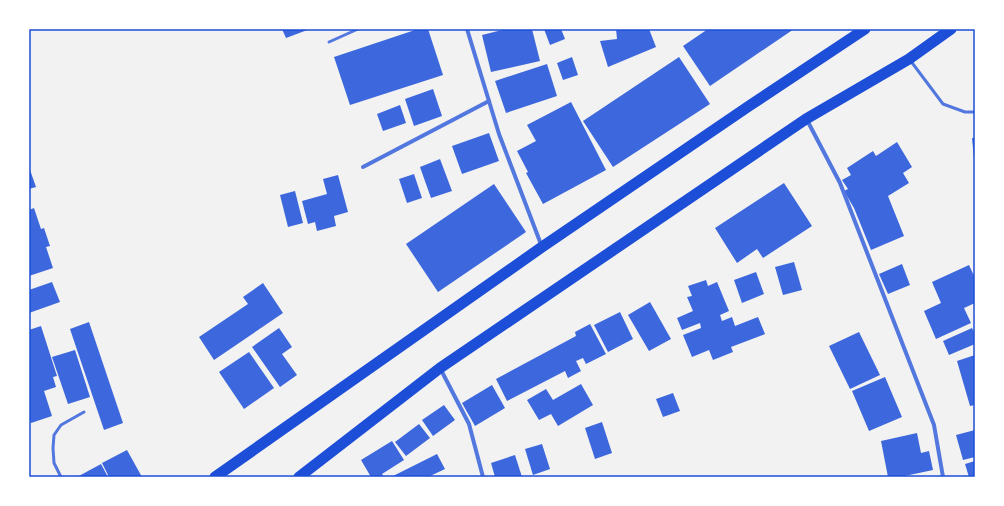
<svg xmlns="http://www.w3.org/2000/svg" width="1004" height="506" font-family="'Noto Sans',sans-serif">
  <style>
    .building { fill: #3d67dc }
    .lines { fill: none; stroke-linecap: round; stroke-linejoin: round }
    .service { stroke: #5277de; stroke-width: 3 }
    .minor { stroke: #5277de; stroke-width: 4 }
    .trunk { stroke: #1d4ed8; stroke-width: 11 }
    .neatline { fill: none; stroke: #1d4ed8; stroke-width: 1.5 }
  </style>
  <rect width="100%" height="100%" fill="#f2f2f2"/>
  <!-- building -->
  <g class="building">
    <path d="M282,29h28l-24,9z"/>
    <path d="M418,29h10l15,46 -93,30 -16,-48z"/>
    <path d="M506,29h26l8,32 -49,11 -9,-37z"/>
    <path d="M544,29h17l4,10 -15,6z"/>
    <path d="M616,29h33l7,18 -48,20 -8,-26 17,-2z"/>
    <path d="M708,29h86l-84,57 -27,-40z"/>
    <path d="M572,57l6,18 -15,5 -6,-17z"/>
    <path d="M679,57l31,47 -97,63 -30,-46z"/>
    <path d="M547,64l10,32 -51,17 -11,-32z"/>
    <path d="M433,89l9,27 -28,10 -9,-27z"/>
    <path d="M571,102l35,68 -63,34 -17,-31 2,-1 -11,-21 19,-10 -9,-16z"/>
    <path d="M400,105l6,18 -23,8 -6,-17z"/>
    <path d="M489,133l10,28 -37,13 -10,-28z"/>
    <path d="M972,138h3v20h-1z"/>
    <path d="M897,142l15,25 -9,6 6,10 -21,13 16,40 -33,14 -17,-42 -10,-17 4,-2 -6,-9 9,-5 -4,-7 26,-17 3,5z"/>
    <path d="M440,159l12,32 -21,7 -11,-31z"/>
    <path d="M29,167l7,20 -7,2z"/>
    <path d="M414,174l8,24 -15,5 -8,-24z"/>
    <path d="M338,175l10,37 -14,4 2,10 -19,5 -2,-9 -7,2 -6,-23 25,-7 -4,-15z"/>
    <path d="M784,183l28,43 -49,32 -6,-9 -20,14 -22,-35z"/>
    <path d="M494,184l32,48 -88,60 -32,-48z"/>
    <path d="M295,191l8,32 -15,4 -8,-32z"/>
    <path d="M34,208l7,21 3,-1 6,18 -4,1 7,21 -24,8v-66z"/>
    <path d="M794,262l8,28 -19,5 -8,-28z"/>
    <path d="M902,264l8,21 -22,9 -9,-20z"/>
    <path d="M969,265l6,13v25l-11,5 7,15 -35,16 -12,-28 17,-8 -9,-21z"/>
    <path d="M756,272l8,22 -22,9 -8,-23z"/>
    <path d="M706,280l2,6 9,-4 12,29 -9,4 2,6 10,-4 3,9 23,-9 7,17 -34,13 2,5 -20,8 -4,-10 -17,7 -9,-22 18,-7 -1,-5 -18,7 -5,-12 16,-7 -6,-14 5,-1 -4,-10z"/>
    <path d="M52,282l8,20 -31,11v-23z"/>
    <path d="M263,283l20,30 -69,47 -15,-23 49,-33 -5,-7z"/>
    <path d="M650,302l21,37 -22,12 -21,-36z"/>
    <path d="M620,312l13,27 -25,13 -14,-27z"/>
    <path d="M89,322l34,101 -19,7 -34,-101z"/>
    <path d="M590,324l16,30 -20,10 -3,-6 -7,3 5,10 -13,7 -3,-7 -58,30 -11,-22 80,-43 -1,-4z"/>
    <path d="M41,326l16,50 -4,1 3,10 -12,4 8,25 -21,7 -2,-6v-87z"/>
    <path d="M279,328l13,19 -10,7 15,21 -17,12 -28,-40z"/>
    <path d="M972,328l3,6v10l-26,11 -6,-14z"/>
    <path d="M859,332l21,43 -30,14 -21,-43z"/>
    <path d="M75,350l15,47 -22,7 -16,-47z"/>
    <path d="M249,352l25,36 -30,21 -25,-37z"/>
    <path d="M975,355v50l-5,1 -13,-45z"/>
    <path d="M885,377l17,40 -33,14 -17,-40z"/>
    <path d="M581,384l12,21 -35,21 -7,-12 -12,6 -12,-20 19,-11 7,11z"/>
    <path d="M492,385l13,23 -30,18 -13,-23z"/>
    <path d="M673,393l7,18 -17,6 -7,-18z"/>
    <path d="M444,405l11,15 -22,16 -11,-16z"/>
    <path d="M602,422l10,31 -17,6 -10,-31z"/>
    <path d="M419,424l11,14 -24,18 -11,-14z"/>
    <path d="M975,430v27l-12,3 -7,-25z"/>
    <path d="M917,433l4,20 8,-2 4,19 -33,7h-12l-7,-36z"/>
    <path d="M392,441l12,19 -22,14 2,3h-13l-10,-17z"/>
    <path d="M542,444l8,25 -17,6 -8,-26z"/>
    <path d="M127,450l15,27h-33l-7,-14z"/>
    <path d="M437,454l8,15 -17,8h-37z"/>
    <path d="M515,455l7,22h-27l-4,-14z"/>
    <path d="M975,461v16h-6l-4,-13z"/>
    <path d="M101,464l7,13h-31z"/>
  </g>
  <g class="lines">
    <!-- service -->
    <g class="service">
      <path d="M329,42l29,-13"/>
      <path d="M910,60l33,44 22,8h10"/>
      <path d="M61,477l-7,-14 -1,-15 1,-13 7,-10 23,-13"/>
    </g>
    <!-- minor -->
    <g class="minor">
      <path d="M467,29l32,105 43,113"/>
      <path d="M807,120l33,63 94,242 9,52"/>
      <path d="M363,167l126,-66"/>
      <path d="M440,368l29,56 14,53"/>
    </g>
    <!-- trunk -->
    <g class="trunk">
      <path d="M215,477l327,-230 207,-141 116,-77"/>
      <path d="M299,477l141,-109 366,-249 103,-60 42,-30"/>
    </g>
  </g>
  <!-- border -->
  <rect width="1004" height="506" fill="none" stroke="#ffffff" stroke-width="60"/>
  <rect x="30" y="30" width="944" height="446" class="neatline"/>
</svg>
